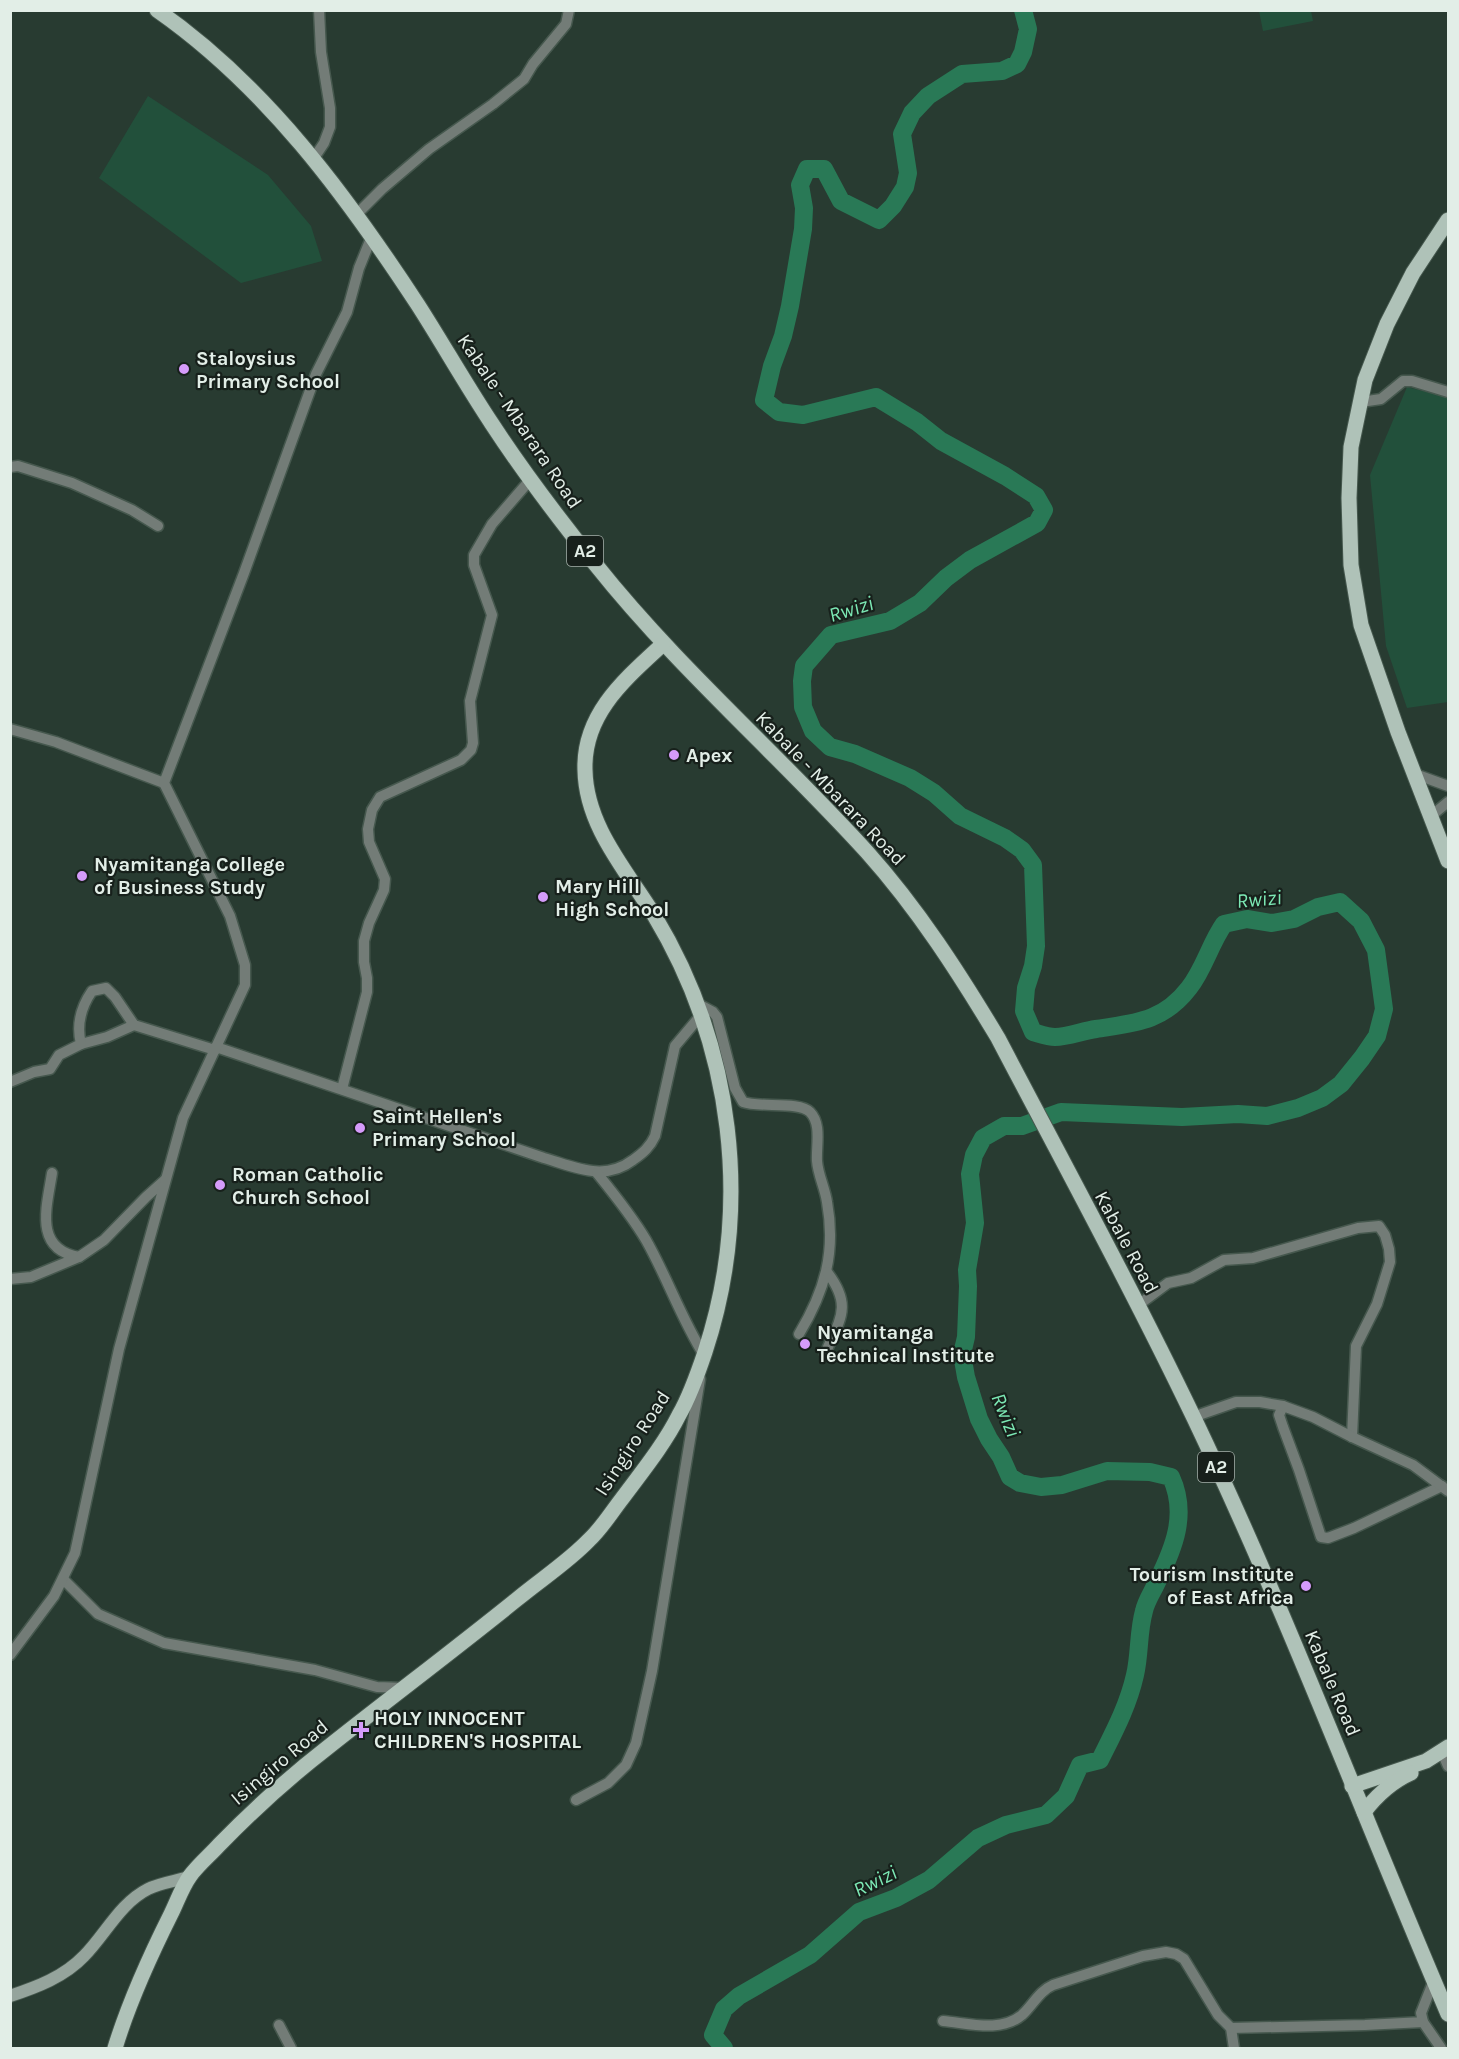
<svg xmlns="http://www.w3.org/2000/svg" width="1459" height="2059" font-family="Karla,sans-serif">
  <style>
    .green { fill: #22503b }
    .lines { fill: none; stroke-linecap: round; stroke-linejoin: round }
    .river { stroke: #297956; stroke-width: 18 }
    .minor-casing { stroke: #46584e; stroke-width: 13 }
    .secondary-casing { stroke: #46584e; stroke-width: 14 }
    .primary-casing { stroke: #46584e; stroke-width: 17 }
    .minor { stroke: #737c77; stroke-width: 10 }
    .secondary { stroke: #95a49c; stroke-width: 12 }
    .primary { stroke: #afc2b8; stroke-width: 15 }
    .poi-dot { fill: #d59bfa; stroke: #17201b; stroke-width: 2 }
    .labels { text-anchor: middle; stroke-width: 4.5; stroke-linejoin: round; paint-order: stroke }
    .shield { fill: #17201b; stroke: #a5b0aa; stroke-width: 1.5 }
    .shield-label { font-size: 18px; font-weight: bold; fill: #e2eee7 }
    .poi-label { font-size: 20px; font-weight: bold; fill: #e2eee7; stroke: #17201b; text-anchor: start }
    .street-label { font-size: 20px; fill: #e2eee7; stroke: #17201b }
    .water-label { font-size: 21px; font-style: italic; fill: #7ce8b4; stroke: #17201b }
  </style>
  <rect width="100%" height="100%" fill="#283b31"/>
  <!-- green -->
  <g class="green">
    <path d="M1259,11h52l2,10 -50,10z"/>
    <path d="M148,96l120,79 43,51 11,35 -81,22 -142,-105z"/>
    <path d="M1407,387l41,10v305l-41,6 -21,-62 -16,-171z"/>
  </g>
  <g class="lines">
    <!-- river -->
    <path class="river" d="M724,2048l-11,-13 11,-26 15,-13 71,-41 49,-43 37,-14 33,-18 49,-42 28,-13 40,-10 20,-19 14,-31 20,-5c14,-28 28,-54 35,-85 5,-21 3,-43 9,-64 2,-10 9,-20 13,-29 17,-34 31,-68 14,-105l-21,-5 -43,-1 -45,14 -21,2 -21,-4 -10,-6 -9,-20 -12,-18 -10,-20 -13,-42 -4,-23 4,-17 2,-51 -1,-16 8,-47 -5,-49 4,-19 9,-17 21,-12h18l39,-14 121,5 56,-3 29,2 31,-8 24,-10 19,-14 21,-26 15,-22 7,-27 -8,-59 -15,-29 -21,-19 -22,5 -24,12 -22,4 -25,-4 -23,5c-14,20 -20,45 -35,64 -26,34 -55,35 -93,41 -14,2 -28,8 -41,8 -7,0 -15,-3 -22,-5l-9,-21 2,-23 7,-22 3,-20 -3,-81 -11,-15 -17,-12 -45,-22 -26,-23 -24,-15 -55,-24 -25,-7 -17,-16 -10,-24 -1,-26 2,-15 27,-31 59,-14 30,-18 26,-25 24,-18 67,-37 7,-13 -8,-14 -31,-20 -64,-35 -24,-19 -41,-25 -73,18 -24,-3 -15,-12 8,-34 11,-30 7,-30 13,-77 1,-21 -4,-23 7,-16h17l17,32 38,19 14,-14 12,-19 3,-14 -6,-39 10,-21 16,-17 34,-22 40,-3 15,-7 6,-12 5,-23 -5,-19"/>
    <defs>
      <g id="minor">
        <path d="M314,158l10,-15 6,-16v-19l-9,-56 -2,-42"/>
        <path d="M356,215l26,-26 47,-40 64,-45 31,-25 9,-15 33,-40 3,-14"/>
        <path d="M1361,402l20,-3 22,-18h9l36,11"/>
        <path d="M10,467l8,-1 54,17 60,27 26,16"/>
        <path d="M10,729l46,13 108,41"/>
        <path d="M1415,774l33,12"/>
        <path d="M1431,816l17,-14"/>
        <path d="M698,1004l15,8 4,5 18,71 8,14c17,6 56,-1 67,10 12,12 6,34 7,49 1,14 8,27 10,41 9,50 -2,89 -28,132"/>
        <path d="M81,1044l26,-7 27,-12"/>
        <path d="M216,1047l328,111c31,9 60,24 89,2 10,-7 17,-13 22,-24l20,-90 26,-31"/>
        <path d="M10,1082l24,-10 16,-3 9,-14 22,-11c-5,-20 0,-37 11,-53l14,-3 9,9 19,28 81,25"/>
        <path d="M342,1089l25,-97v-14l-3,-16v-21l5,-18 15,-33 1,-11 -16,-37 -1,-13 4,-19 8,-13 81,-37 10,-10 2,-7 -3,-42 22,-86 -18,-50v-10l18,-31 38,-44"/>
        <path d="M52,1173c-5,33 -19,76 27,84"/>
        <path d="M597,1173c17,21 35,43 49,67 21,37 35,78 58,115v2"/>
        <path d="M10,1279l21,-2 48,-20 25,-17 42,-43 19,-17"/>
        <path d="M1137,1306l31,-23 23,-5 33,-18 29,-2 105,-30 21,-2 6,9 4,14 1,13 -13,42 -21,42 -4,91"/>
        <path d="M825,1354c15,-35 28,-48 2,-82"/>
        <path d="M1283,1406l-4,9 4,12 16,43 22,67 7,1 26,-10 88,-42"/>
        <path d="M1193,1417l43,-15h24l23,4 30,11 39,20 61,28 35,26"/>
        <path d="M63,1579l35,35 66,29 151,27 62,17 27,1"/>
        <path d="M10,1655l44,-59 21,-43 44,-204 64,-231 62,-133v-20l-15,-49 -66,-133 80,-210 72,-199 31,-62 12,-44 13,-32"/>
        <path d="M1442,1752l6,14"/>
        <path d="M576,1800l32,-17 18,-18 10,-22 16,-72 48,-292"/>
        <path d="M943,2021c25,2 58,12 79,-6 11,-10 17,-24 31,-30l90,-29 23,-4 10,2 8,5 34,56 13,13 3,20"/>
        <path d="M1423,2022l18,26"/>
        <path d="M279,2025l12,23"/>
        <path d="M1231,2028l134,-3 58,-3 -2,-9 13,-33"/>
      </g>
      <path id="secondary" d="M10,1996c27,-9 54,-19 74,-40 21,-21 36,-53 64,-67 12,-6 28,-8 41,-12"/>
      <g id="primary">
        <path d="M157,10c109,76 189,185 261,295 25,39 48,80 74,119 32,49 67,95 104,141 82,103 182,189 271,287 51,57 92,121 131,186 66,126 134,251 196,380 93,195 169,398 254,596"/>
        <path d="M1448,220l-35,53 -26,51 -22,56 -14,67 -2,51 2,67 10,60 37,107 50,129"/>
        <path d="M1352,1786l74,-25 22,-14"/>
        <path d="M1364,1812c13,-17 27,-30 47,-39"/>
        <path d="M115,2048c14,-46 34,-90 56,-134 6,-12 11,-27 19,-38 8,-11 20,-21 29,-31 36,-37 68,-66 108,-97 63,-50 127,-98 189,-148 24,-20 52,-38 73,-60 12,-11 22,-27 32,-40 20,-27 43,-55 58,-85 11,-19 19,-42 26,-63 48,-146 28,-306 -51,-437 -28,-45 -68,-89 -69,-145 -2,-56 40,-91 78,-126"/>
      </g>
    </defs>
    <!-- minor casing -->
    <use href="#minor" class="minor-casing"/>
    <!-- secondary casing -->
    <use href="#secondary" class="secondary-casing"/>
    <!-- primary casing -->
    <use href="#primary" class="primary-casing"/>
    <!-- minor -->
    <use href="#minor" class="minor"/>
    <!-- secondary -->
    <use href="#secondary" class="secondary"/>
    <!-- primary -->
    <use href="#primary" class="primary"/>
  </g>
  <!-- markers -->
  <g class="poi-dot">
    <circle cx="184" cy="369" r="6"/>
    <circle cx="674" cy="755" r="6"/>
    <circle cx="82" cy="876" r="6"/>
    <circle cx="543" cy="897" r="6"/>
    <circle cx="360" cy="1128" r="6"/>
    <circle cx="220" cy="1185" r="6"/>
    <circle cx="805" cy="1344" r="6"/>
    <circle cx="1306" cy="1586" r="6"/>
    <path d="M358 1721h6v6h6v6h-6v6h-6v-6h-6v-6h6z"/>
  </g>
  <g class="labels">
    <!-- shield labels -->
    <g class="shield">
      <rect x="567" y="536" width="36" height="30" rx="4.5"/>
      <rect x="1198" y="1452" width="36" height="30" rx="4.5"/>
    </g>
    <g class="shield-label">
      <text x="585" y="557">A2</text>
      <text x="1216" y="1473">A2</text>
    </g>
    <!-- poi labels -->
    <g class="poi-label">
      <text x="196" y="365">Staloysius<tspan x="196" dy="23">Primary School</tspan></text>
      <text x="686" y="762">Apex</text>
      <text x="94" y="871">Nyamitanga College<tspan x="94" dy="23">of Business Study</tspan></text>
      <text x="555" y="893">Mary Hill<tspan x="555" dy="23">High School</tspan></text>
      <text x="372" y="1123">Saint Hellen's<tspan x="372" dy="23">Primary School</tspan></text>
      <text x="232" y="1181">Roman Catholic<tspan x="232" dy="23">Church School</tspan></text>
      <text x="817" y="1339">Nyamitanga<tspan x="817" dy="23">Technical Institute</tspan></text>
      <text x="1294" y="1581" text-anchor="end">Tourism Institute<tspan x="1294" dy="23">of East Africa</tspan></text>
      <text x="374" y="1725">HOLY INNOCENT<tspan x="374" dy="23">CHILDREN'S HOSPITAL</tspan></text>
    </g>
    <!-- street labels -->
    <g class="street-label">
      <text transform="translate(520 421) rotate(56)" y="7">Kabale - Mbarara Road</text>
      <text transform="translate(831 788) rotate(46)" y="7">Kabale - Mbarara Road</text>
      <text transform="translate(1127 1242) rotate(62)" y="7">Kabale Road</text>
      <text transform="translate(632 1443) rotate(-57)" y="7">Isingiro Road</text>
      <text transform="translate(1333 1683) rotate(67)" y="7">Kabale Road</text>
      <text transform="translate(279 1762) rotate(-40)" y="7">Isingiro Road</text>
    </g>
    <!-- water labels -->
    <g class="water-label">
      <text transform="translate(851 609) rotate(-17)" y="7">Rwizi</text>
      <text transform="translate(1259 899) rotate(-5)" y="7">Rwizi</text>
      <text transform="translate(1006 1415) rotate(68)" y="7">Rwizi</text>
      <text transform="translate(875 1881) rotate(-26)" y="7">Rwizi</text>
    </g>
  </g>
  <!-- border -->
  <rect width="1459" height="2059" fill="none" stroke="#e2eee7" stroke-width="24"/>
</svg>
